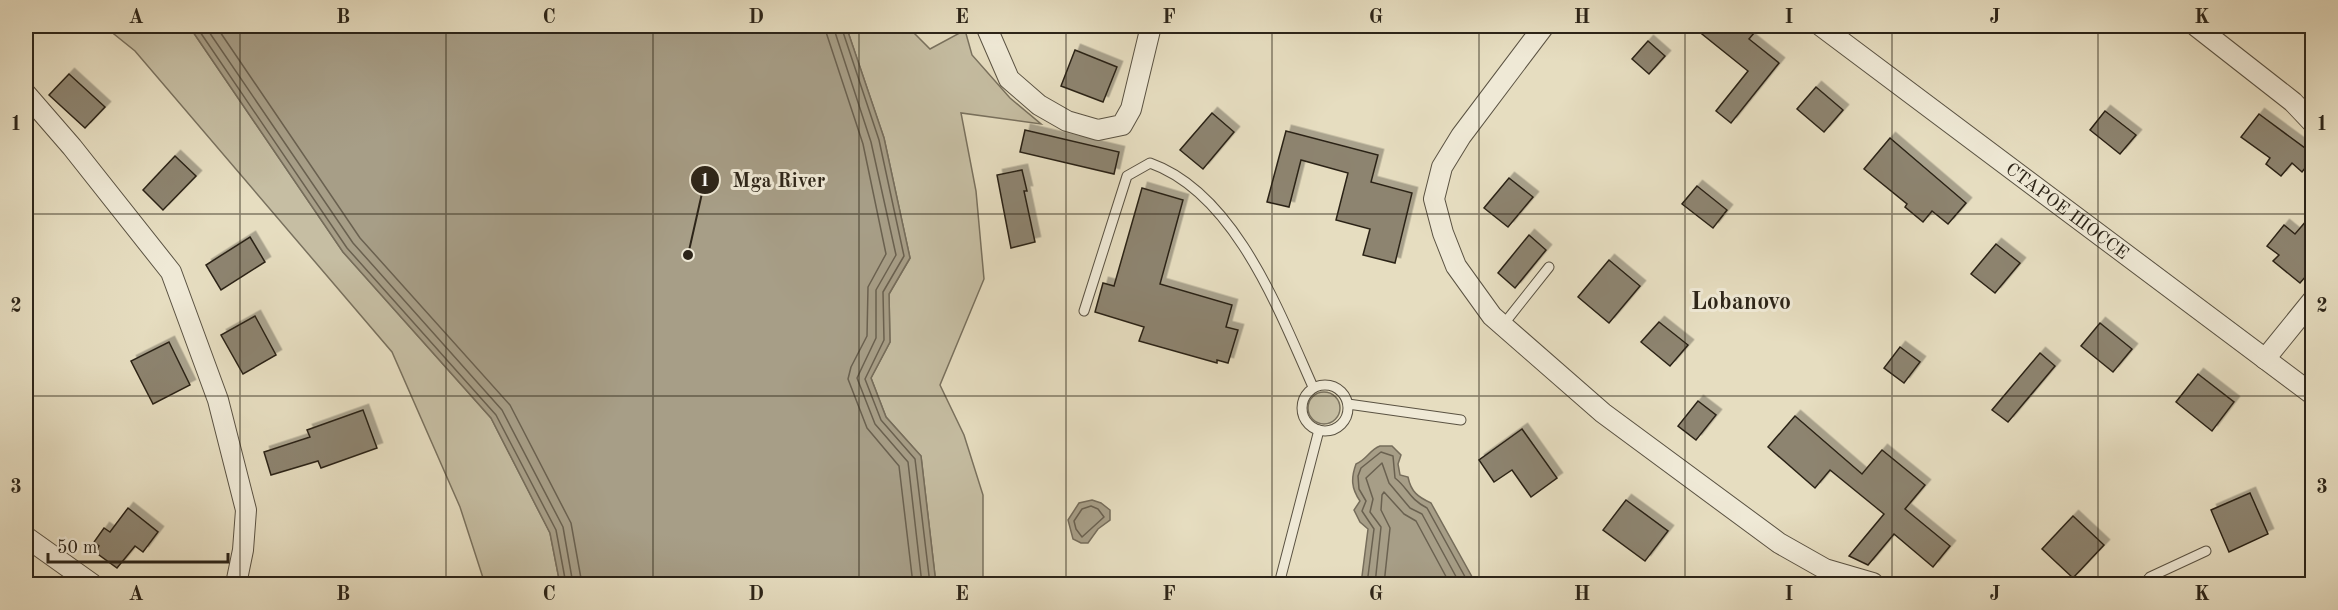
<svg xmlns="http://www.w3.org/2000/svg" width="2338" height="610" font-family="'Old Standard TT',serif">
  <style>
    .green { fill: #c6bea3; stroke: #79715e; stroke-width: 1.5 }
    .water { fill: #a79e87; stroke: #766d5b; stroke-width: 1.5 }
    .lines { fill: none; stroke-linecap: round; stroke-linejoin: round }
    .shore { stroke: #6a6150; stroke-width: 1.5 }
    .building { fill: #8d846f; stroke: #2c2418; stroke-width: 1.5; filter: url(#shadow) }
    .service-casing { stroke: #5a5242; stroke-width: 11 }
    .minor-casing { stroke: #5a5242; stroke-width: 22 }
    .service { stroke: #efe9d6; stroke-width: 9 }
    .minor { stroke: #efe9d6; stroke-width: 20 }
    .grid { fill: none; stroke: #2c2418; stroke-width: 1.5; stroke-opacity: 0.55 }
    .labels { text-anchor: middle; stroke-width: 6; stroke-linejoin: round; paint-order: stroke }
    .street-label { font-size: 18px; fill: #2c2418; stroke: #efe9d6 }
    .district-label { font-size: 24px; font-weight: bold; fill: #2c2418; stroke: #efe9d6 }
    .leader { fill: none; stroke: #2c2418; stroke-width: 2 }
    .callout-dot { fill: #2c2418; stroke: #efe9d6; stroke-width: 2 }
    .mark-label { font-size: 18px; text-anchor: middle; font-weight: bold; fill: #fff }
    .callout-label { font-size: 20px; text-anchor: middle; font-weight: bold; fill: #2c2418; stroke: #efe9d6; stroke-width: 6; stroke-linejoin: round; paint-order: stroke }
    .neatline { fill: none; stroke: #2c2418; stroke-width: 2 }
    .grid-label { font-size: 20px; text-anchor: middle; font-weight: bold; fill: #2c2418 }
  </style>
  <defs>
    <filter id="shadow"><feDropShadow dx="5.5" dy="-5.5" stdDeviation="0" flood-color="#0004"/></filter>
  </defs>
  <rect width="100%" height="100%" fill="#e6ddc0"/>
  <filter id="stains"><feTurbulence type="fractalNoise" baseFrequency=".00333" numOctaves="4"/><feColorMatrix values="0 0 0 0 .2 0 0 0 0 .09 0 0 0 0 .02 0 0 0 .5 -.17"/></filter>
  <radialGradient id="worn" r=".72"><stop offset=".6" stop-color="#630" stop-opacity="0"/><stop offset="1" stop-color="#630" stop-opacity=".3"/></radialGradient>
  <!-- green -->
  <g class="green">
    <path d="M104,26h85l154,226 148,166 59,115 10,51h-75l-25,-77 -68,-155 -257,-301z"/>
    <path d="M846,26h61l23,23 35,-19 7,25 38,43 31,26 -80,-11 15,78 8,88 -44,106 24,50 19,60v89h-47l-15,-128 -35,-39 -15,-39 19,-36 -1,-48 21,-36 -26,-120z"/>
    <circle cx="1324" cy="408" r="16"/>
  </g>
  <!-- water -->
  <g class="water">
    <path d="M189,26h657l38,112 26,120 -21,36 1,48 -19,36 15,39 35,39 15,128h-376l-10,-51 -59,-115 -148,-166z"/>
    <path d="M1380,446h12l9,9 -3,9 2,11 8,2c3,15 10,20 23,26l45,81h-115l7,-55 -8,-7 -6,-12 6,-9c-9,-13 -9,-23 -4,-37 12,-5 13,-14 24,-18z"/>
    <path d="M1092,500l9,3 9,7v10l-12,9 -10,14h-7l-8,-4 -5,-19 11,-17z"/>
  </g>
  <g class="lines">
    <!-- shore -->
    <g class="shore">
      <path d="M196,26l151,222 149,167 60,115 10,54"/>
      <path d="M205,26l148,217 149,167 61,117 10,57"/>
      <path d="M216,26l144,212 150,167 61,118 11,61"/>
      <path d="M824,26l39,118 23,110 -18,33 -1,49 -16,31 -3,12 19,49 32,38 14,118"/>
      <path d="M833,26l38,116 25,113 -20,35v48l-19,40 18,46 33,38 14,122"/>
      <path d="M841,26l38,114 25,116 -21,36 1,48 -19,39 16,41 34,39 15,125"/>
      <path d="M1091,506l7,3 6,8 -22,20 -6,-8 -2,-8 8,-12z"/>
      <path d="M1367,584l7,-55 -12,-18 4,-10 -7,-12 -1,-13 3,-8 20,-16 12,4 2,22c14,11 13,20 32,30l42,76"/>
      <path d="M1375,584l6,-57 -11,-15 3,-13 -7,-21 16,-15 7,20 21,25 12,6 38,70"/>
      <path d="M1384,584l6,-56 -9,-18 1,-15 2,-3 20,22 12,7 34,63"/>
    </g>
  </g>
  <!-- building -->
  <g class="building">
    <path d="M1692,26h68l-11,13 30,24 -48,60 -15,-12 32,-40z"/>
    <path d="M1648,41l17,15 -16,18 -17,-15z"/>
    <path d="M1075,50l42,17 -14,35 -42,-16z"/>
    <path d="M69,74l36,33 -20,21 -36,-33z"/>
    <path d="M1816,87l27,23 -19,22 -27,-23z"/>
    <path d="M2105,111l31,24 -16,19 -30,-24z"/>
    <path d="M1212,113l22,19 -31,37 -23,-19z"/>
    <path d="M2259,114l54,40v4l-11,14 -10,-9 -11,13 -15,-12 4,-6 -29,-21z"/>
    <path d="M1025,130l94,22 -5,22 -94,-22z"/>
    <path d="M1286,131l92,24 -7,27 41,11 -17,70 -32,-8 7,-26 -34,-9 12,-47 -47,-13 -12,47 -22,-5z"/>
    <path d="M1890,138l76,65 -18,21 -16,-13 -9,11 -18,-15 2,-3 -43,-35z"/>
    <path d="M175,156l21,20 -33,34 -20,-20z"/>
    <path d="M1022,170l5,21h-3l11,51 -24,6 -14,-73z"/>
    <path d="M1509,178l24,19 -25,30 -24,-19z"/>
    <path d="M1697,186l30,24 -14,18 -31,-24z"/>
    <path d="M1142,188l41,12 -23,84 72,21 -6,22 12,3 -10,33 -11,-3v3l-78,-22 5,-14 -49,-15 8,-29 11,3z"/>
    <path d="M2313,213v55l-13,15 -27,-22 6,-6 -12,-9 17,-21 11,9z"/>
    <path d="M1529,235l17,15 -31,38 -17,-15z"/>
    <path d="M250,237l15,25 -44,28 -15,-25z"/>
    <path d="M1996,244l24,19 -25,30 -24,-19z"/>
    <path d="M1609,260l31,26 -31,37 -31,-26z"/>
    <path d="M255,316l21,39 -33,19 -22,-39z"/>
    <path d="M1659,322l29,23 -18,21 -29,-24z"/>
    <path d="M2100,323l32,26 -19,23 -32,-26z"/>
    <path d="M169,342l21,43 -37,19 -22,-43z"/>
    <path d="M1900,347l20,15 -16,21 -20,-15z"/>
    <path d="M2040,353l15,13 -47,56 -16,-12z"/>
    <path d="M2198,374l36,28 -22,29 -36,-29z"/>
    <path d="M1698,401l18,14 -20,25 -18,-14z"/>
    <path d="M363,410l14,38 -56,20 -3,-7 -47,14 -7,-23 46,-15 -3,-7z"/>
    <path d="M1795,416l67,58 20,-24 43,35 -20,24 45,37 -17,21 -39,-33 -26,31 -19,-9 35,-42 -54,-44 -15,18 -47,-41z"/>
    <path d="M1522,429l35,49 -26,19 -19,-27 -18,12 -15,-22z"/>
    <path d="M2250,493l18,41 -39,18 -18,-42z"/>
    <path d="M1626,500l42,31 -23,30 -42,-31z"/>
    <path d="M128,508l30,24 -15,20 -8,-6 -18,22 -22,-16 4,-6 -5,-4 10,-14 6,4z"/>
    <path d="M2073,516l31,29 -31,33 -31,-29z"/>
  </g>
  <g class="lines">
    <defs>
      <g id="service">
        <path d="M1084,311l43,-135 23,-13c85,30 129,148 163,224"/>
        <path d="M1503,325l46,-58"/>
        <circle cx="1325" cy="408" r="23"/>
        <path d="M1348,404l113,16"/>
        <path d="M1279,584l40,-154"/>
        <path d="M2144,584l6,-7 56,-26"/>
      </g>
      <g id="minor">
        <path d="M986,26l23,53 30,26 28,16 31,9 24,-5 9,-16 20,-83"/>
        <path d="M1544,26l-83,110 -19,31 -8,32 9,34 13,33 36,50 111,97 176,130 46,26 48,14"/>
        <path id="s1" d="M1821,26l491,368"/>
        <path d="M2196,26l97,76 19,20"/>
        <path d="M26,94l46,53 99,125 47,128 28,110 -3,40 -7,34"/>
        <path d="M2265,359l47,-58"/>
        <path d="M26,537l66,47"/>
      </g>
    </defs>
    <!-- service casing -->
    <use href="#service" class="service-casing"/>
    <!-- minor casing -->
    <use href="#minor" class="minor-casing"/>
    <!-- service -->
    <use href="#service" class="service"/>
    <!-- minor -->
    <use href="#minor" class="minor"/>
  </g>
  <!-- grid -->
  <path class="grid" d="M240,26v558M446,26v558M653,26v558M859,26v558M1066,26v558M1272,26v558M1479,26v558M1685,26v558M1892,26v558M2098,26v558M26,214h2286M26,396h2286"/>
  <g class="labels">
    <!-- street labels -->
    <g class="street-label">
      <text dy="6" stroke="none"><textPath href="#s1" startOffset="308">СТАРОЕ ШОССЕ</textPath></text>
    </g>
    <!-- district labels -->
    <g class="district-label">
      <text x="1741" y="309">Lobanovo</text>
    </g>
  </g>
  <!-- callouts -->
  <path class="leader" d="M688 255L705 180"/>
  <g class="callout-dot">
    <circle cx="688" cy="255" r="6"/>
    <circle cx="705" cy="180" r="15"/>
  </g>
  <g class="mark-label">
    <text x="705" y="186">1</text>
  </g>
  <g class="callout-label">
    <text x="779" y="187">Mga River</text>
  </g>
  <!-- margin -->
  <rect width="2338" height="610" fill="none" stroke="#e6ddc0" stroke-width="66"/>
  <!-- scale -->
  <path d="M48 553v9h180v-9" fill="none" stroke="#2c2418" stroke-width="3"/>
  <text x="57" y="553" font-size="18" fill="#2c2418" stroke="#efe9d6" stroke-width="4.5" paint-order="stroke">50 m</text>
  <rect x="33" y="33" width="2272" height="544" class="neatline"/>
  <g class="grid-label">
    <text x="136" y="23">A</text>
    <text x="343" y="23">B</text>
    <text x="549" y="23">C</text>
    <text x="756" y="23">D</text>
    <text x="962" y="23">E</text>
    <text x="1169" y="23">F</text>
    <text x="1376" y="23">G</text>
    <text x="1582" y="23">H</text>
    <text x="1789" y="23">I</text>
    <text x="1995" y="23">J</text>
    <text x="2202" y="23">K</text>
    <text x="16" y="130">1</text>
    <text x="2322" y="130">1</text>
    <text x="16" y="312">2</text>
    <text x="2322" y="312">2</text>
    <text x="16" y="493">3</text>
    <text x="2322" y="493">3</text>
    <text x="136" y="600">A</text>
    <text x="343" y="600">B</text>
    <text x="549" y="600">C</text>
    <text x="756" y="600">D</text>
    <text x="962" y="600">E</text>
    <text x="1169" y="600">F</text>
    <text x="1376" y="600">G</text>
    <text x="1582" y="600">H</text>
    <text x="1789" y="600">I</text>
    <text x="1995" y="600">J</text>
    <text x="2202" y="600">K</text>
  </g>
  <rect width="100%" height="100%" filter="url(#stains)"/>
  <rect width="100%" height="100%" fill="url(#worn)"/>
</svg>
